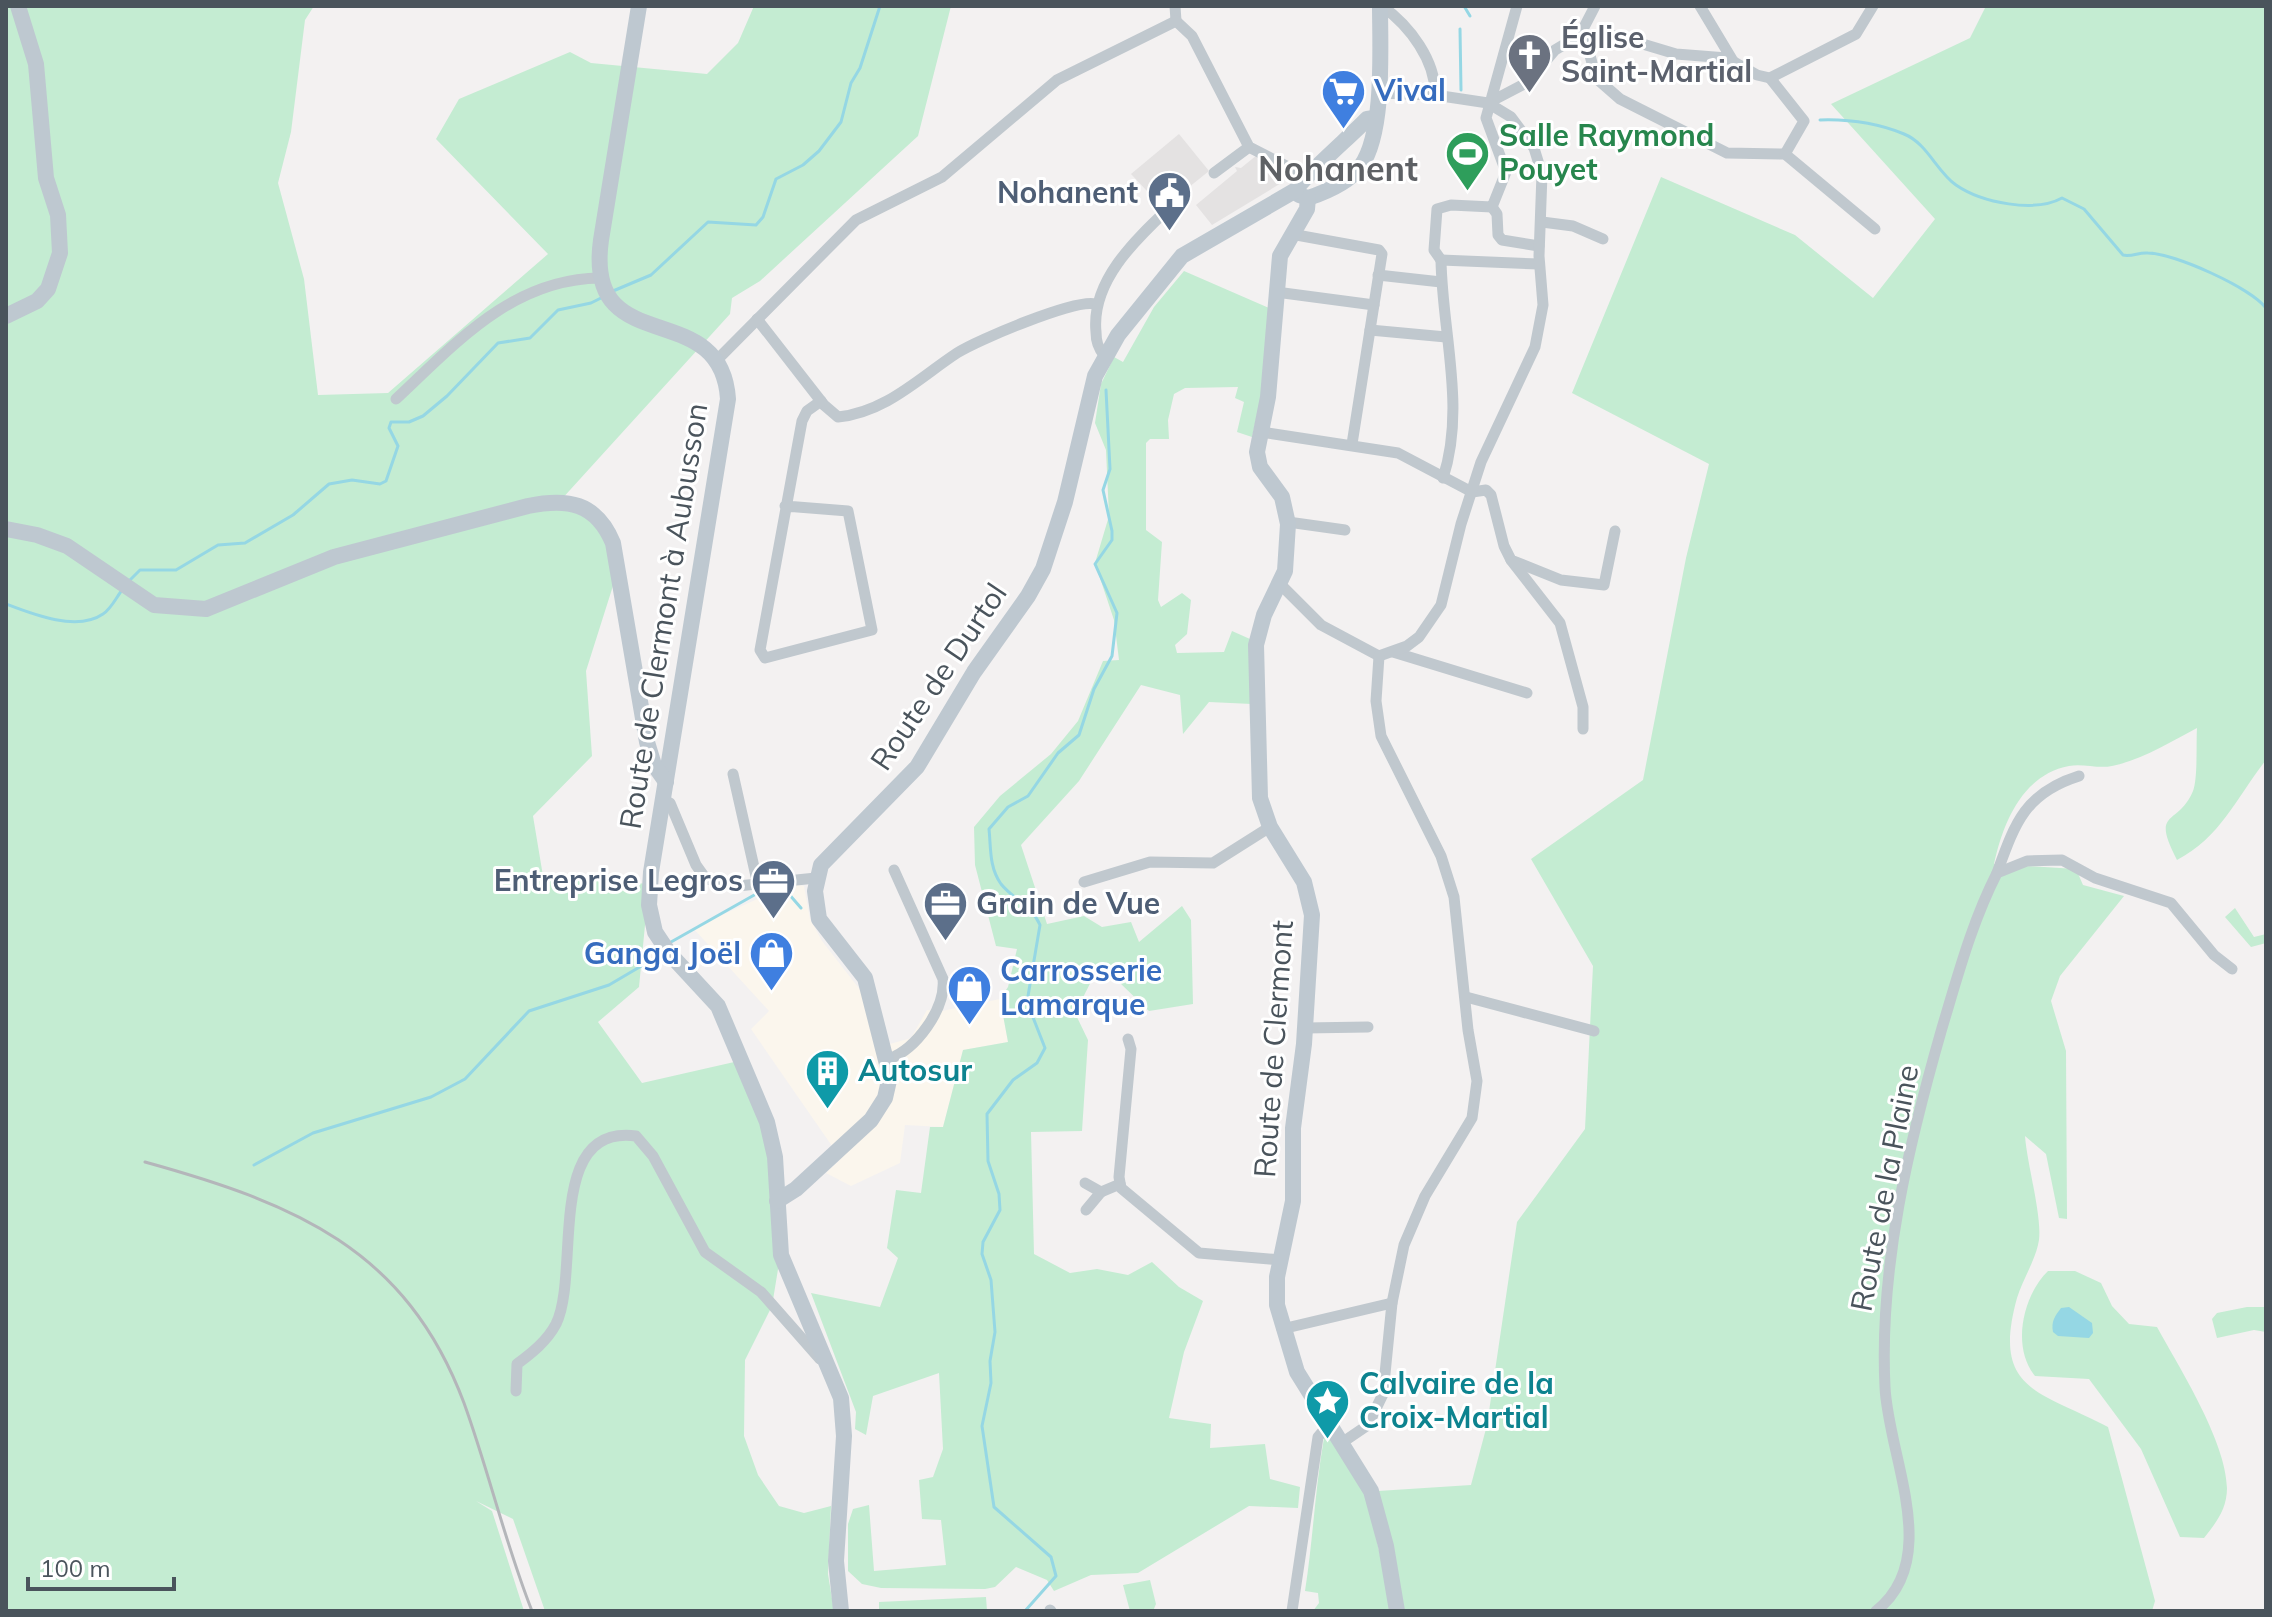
<svg xmlns="http://www.w3.org/2000/svg" width="2272" height="1617" font-family="Mulish,sans-serif">
  <style>
    .commercial { fill: #fbf6ed }
    .education { fill: #e4e2e2 }
    .green { fill: #c4ecd2 }
    .water { fill: #95d7e4 }
    .lines { fill: none; stroke-linecap: round; stroke-linejoin: round }
    .stream { stroke: #95d7e4; stroke-width: 3 }
    .street { stroke: #c0c8ce; stroke-width: 11 }
    .secondary { stroke: #bec8d0; stroke-width: 16 }
    .rail { stroke: #b4b6ba; stroke-width: 3 }
    .labels { text-anchor: middle; stroke-width: 6; stroke-linejoin: round; paint-order: stroke }
    .worship-label { font-size: 30px; font-weight: bold; fill: #5b616d; stroke: #fff; text-anchor: start }
    .shop-label { font-size: 30px; font-weight: bold; fill: #366cbe; stroke: #fff; text-anchor: start }
    .leisure-label { font-size: 30px; font-weight: bold; fill: #27864d; stroke: #fff; text-anchor: start }
    .service-label { font-size: 30px; font-weight: bold; fill: #4e5e75; stroke: #fff; text-anchor: end }
    .street-label { font-size: 30px; fill: #4a545c; stroke: #fff }
    .culture-label { font-size: 30px; font-weight: bold; fill: #0d838f; stroke: #fff; text-anchor: start }
    .quarter-label { font-size: 34px; font-weight: bold; fill: #5e6165; stroke: #fff }
  </style>
  <rect width="100%" height="100%" fill="#f3f1f1"/>
  <!-- commercial -->
  <path class="commercial" d="M791,884l13,2 6,33 12,22 39,50 15,57 35,-10 16,-28 15,1 58,-12 8,43 -45,8 -20,77 -38,-2 -5,38 -49,23 -25,-13 15,-14 -90,-130 18,-18 -76,-83z"/>
  <!-- education -->
  <g class="education">
    <path d="M1179,134l30,37 -46,37 -32,-34z"/>
    <path d="M1257,155l10,5 16,22 -71,43 -16,-20 41,-34 -2,-4 6,1z"/>
  </g>
  <!-- green -->
  <g class="green">
    <path d="M6,6h308l-9,14 -14,112 -13,51 26,96 14,116 70,-2 160,-139 -112,-115 23,-40 111,-47 21,11 116,11 31,-31 16,-37h197l-33,130 -158,145 -28,17 -2,16 -170,187 34,11 24,58 -32,101 6,85 -59,60 10,60 106,8 -10,103 -41,35 44,61 101,-23 29,78 8,119 -8,49 -27,54 -1,76 14,39 21,31 25,7 27,-7 -3,68 6,37h-289l-32,-92 -37,-18 16,10 32,100h-518z"/>
    <path d="M1986,6h280v754c-30,38 -45,77 -89,100 -27,-52 1,-33 16,-69 5,-13 3,-48 4,-63 -27,14 -55,32 -85,38 -14,3 -30,-3 -43,0 -47,9 -66,57 -75,98l82,5 7,16 41,11 -64,80 -9,25 15,50 1,168 -8,-1 -13,-64 -21,-18c2,28 17,79 14,104 -3,19 -16,39 -22,58 -26,94 24,93 91,129l47,174 -3,10h-749l-25,-120 93,-6 16,-60 30,-203 68,-93 8,-163 -62,-107 112,-79 43,-222 23,-94 -137,-71 89,-216 134,58 78,63 62,-79 -104,-115 139,-66z"/>
    <path d="M1184,271l85,37 -6,81 -11,48 -15,-5 7,-30 -9,-4 3,-11 -53,1 -11,6 -6,26 1,19h-19l-4,4v87l16,12 -4,58 3,7 21,-14 9,7 -4,34 -12,11 2,8 47,-1 8,-21 18,8 2,65 -43,-2 -26,32 -3,-39 -39,-10 -62,96 -58,64 26,79 37,-8 18,11 29,-5 8,20 43,-36 9,14 2,84 -44,7 -29,-28 -22,-15 -23,45 13,27 -6,91 -51,1 3,122 36,19 27,-4 31,6 24,-13 27,25 24,14 -19,51 -15,66 42,6 -1,24 55,-4 5,35 30,8 -2,21 -49,-2 -111,67 -47,2 -37,16 -7,-11 -31,-13 -21,20 -10,2 -104,-1 -19,-4 -14,-13v-47l5,-15 16,-4 5,66 72,-6 -5,-45 -19,-1 -3,-39 14,-3 10,-28 -4,-76 -66,23 -7,39 -11,-6 1,-17 -45,-119 69,14 18,-49 -11,-10 9,-58 25,3 9,-66h13l20,-77 45,-8 -8,-43 8,-12 9,-38 -21,-3 -21,-81 -1,-38 26,-31 51,-42 27,-33 25,-60 16,-1 -5,-40 -19,-57 14,-47 -3,-66 -11,-27 6,-39 13,-27 9,5 31,-55z"/>
    <path d="M2235,908l19,29 12,-3v9l-15,4 -26,-30z"/>
    <path d="M2048,1271h27l26,12 11,23 17,18 28,3c23,42 69,114 70,161 0,21 -11,35 -23,50l-24,-1 -39,-88 -52,-70 -54,-3c-24,-29 -12,-81 13,-105z"/>
    <path d="M2247,1307h19v25l-12,-2 -37,8 -5,-19 5,-6z"/>
    <path d="M1333,1437l34,58 25,116h-79l6,-8 -1,-10 -13,-2c8,-51 10,-102 19,-153z"/>
    <path d="M1150,1580l6,24 -3,7h-23l-7,-26z"/>
    <path d="M986,1597l1,14h-108v-9z"/>
  </g>
  <!-- water -->
  <path class="water" d="M2069,1307l23,16 1,10 -4,5 -31,-2 -5,-4c-2,-11 2,-16 8,-24z"/>
  <g class="lines">
    <!-- stream -->
    <g class="stream">
      <path d="M1464,6l6,10"/>
      <path d="M1460,29l1,61"/>
      <path d="M1820,120c30,-1 57,3 84,14 23,9 33,38 52,51 26,18 79,28 106,13l22,11 39,46c9,2 16,-3 25,-2 26,0 103,35 118,55"/>
      <path d="M613,291l38,-16 57,-53 48,3 7,-8 13,-38 27,-14 16,-14 22,-29 10,-39 9,-15 20,-62"/>
      <path d="M129,581l11,-11h36l42,-25 27,-2 48,-28 36,-31 23,-4 28,4 6,-3 12,-35 -9,-18 2,-6h18l14,-6 24,-20 51,-53 32,-5 28,-28 33,-7 12,-6"/>
      <path d="M6,604c26,10 71,28 97,10 8,-5 13,-16 19,-24"/>
      <path d="M671,942l85,-48 32,-1 13,15"/>
      <path d="M254,1165l59,-32 118,-36 34,-18 64,-68 80,-26 51,-30"/>
      <path d="M1025,1611l31,-35 -5,-19 -57,-50 -12,-81 9,-43 -1,-22 5,-29 -4,-52 -9,-26 1,-12 17,-32 -1,-16 -11,-33 -1,-47 26,-34 24,-17 8,-15 -18,-46 13,-77c-8,-19 -27,-26 -39,-41 -12,-17 -10,-36 -12,-55l19,-22 20,-11 30,-43 21,-18 15,-46 18,-33 5,-43 -22,-49 17,-24v-9l-9,-41 7,-21 -4,-79"/>
    </g>
    <!-- street -->
    <g class="street">
      <path d="M1175,6l1,15"/>
      <path d="M1595,6l-15,29 8,13 8,30 24,21 107,54 58,1 90,75"/>
      <path d="M1700,6l33,55"/>
      <path d="M1176,21l16,15 57,111 41,21 12,11"/>
      <path d="M1770,78l34,43 -19,33"/>
      <path d="M1379,93l56,2c1,-34 -25,-69 -53,-89"/>
      <path d="M1488,103l40,-21 27,-32 25,-15 36,1 60,18 51,4 30,17 13,3 86,-44 17,-28"/>
      <path d="M1214,173l35,-26"/>
      <path d="M1492,207l5,7 1,21 4,5 37,6"/>
      <path d="M1542,222l31,4 30,13"/>
      <path d="M1291,234l88,16 3,4 -30,190"/>
      <path d="M1441,260l-7,-10 3,-41 14,-4 41,2 14,-35 -20,-54 31,-112"/>
      <path d="M1378,275l63,7"/>
      <path d="M1276,292l98,13"/>
      <path d="M757,319l67,86 14,12c48,-5 81,-39 119,-64 20,-13 118,-54 138,-49"/>
      <path d="M1370,330l76,7"/>
      <path d="M1104,355c-6,-7 -8,-13 -8,-23 -5,-50 38,-91 72,-123"/>
      <path d="M716,361l140,-141 86,-43 115,-97 119,-59"/>
      <path d="M396,399c60,-56 116,-120 204,-121"/>
      <path d="M1261,432l137,21 74,39 14,-2 5,5 13,51 7,14 50,20 43,5 11,-54"/>
      <path d="M1443,478c23,-70 -1,-147 -2,-218l98,4"/>
      <path d="M785,506l63,5 24,119 -107,28 -5,-8 42,-229 5,-10 14,-10"/>
      <path d="M1288,522l57,8"/>
      <path d="M1511,560l49,63 23,84v22"/>
      <path d="M1280,584l41,41 58,31"/>
      <path d="M1393,652l134,41"/>
      <path d="M1379,656l28,-10 12,-9 22,-32 20,-81 20,-62 54,-115 8,-42 -4,-49 3,-82 -8,-26 -23,-31 -23,-14 -53,-8"/>
      <path d="M733,774l25,111"/>
      <path d="M664,801l6,2 26,62 10,14 32,7 78,-8"/>
      <path d="M1997,873c18,-50 28,-80 82,-97"/>
      <path d="M1084,882l66,-20 63,1 57,-36"/>
      <path d="M1466,997l128,34"/>
      <path d="M1305,1028l63,-1"/>
      <path d="M1128,1039l3,10 -12,128 2,11 78,65 82,7"/>
      <path d="M889,1059c27,-10 57,-50 54,-80l-49,-109"/>
      <path d="M1085,1183l16,9"/>
      <path d="M1086,1210l15,-18 19,-8"/>
      <path d="M1282,1329l110,-26"/>
      <path d="M516,1391l1,-27c15,-11 30,-23 39,-40 25,-51 -12,-200 80,-188l17,20 52,96 56,40 59,67"/>
      <path d="M1343,1442l25,-17 15,-31 9,-91 12,-58 21,-49 47,-78 5,-37 -9,-51 -14,-133 -13,-41 -60,-120 -5,-35 3,-45"/>
      <path d="M1050,1610l1,1"/>
      <path d="M1292,1611l26,-174 11,-13"/>
      <path d="M1876,1611c67,-52 12,-155 9,-224 -6,-121 24,-244 57,-359 16,-53 30,-106 55,-155l30,-12 35,-1 33,18 76,25 43,52 18,14"/>
    </g>
    <!-- secondary -->
    <g class="secondary">
      <path d="M639,6l-38,234c-17,123 120,54 127,159l-77,473 -2,33 6,27 14,21 49,53 49,116 8,35 6,98 60,143 3,38 -8,125 5,50"/>
      <path d="M1296,190c4,-10 59,-58 71,-71l7,-1"/>
      <path d="M1299,195l9,3c18,-6 42,-17 53,-32 24,-34 19,-119 19,-160"/>
      <path d="M1308,198l-1,11 -27,47 -12,141 -11,55 3,15 22,30 6,27 -3,47 -21,44 -8,30 4,153 10,29 34,55 8,33 -8,129 -11,84v73l-16,76v28l20,67 74,119 15,55 11,65"/>
      <path d="M6,316l31,-15 11,-12 12,-36 -2,-38 -12,-37 -10,-114 -18,-58"/>
      <path d="M6,529l31,6 30,11 87,59 52,4 128,-52 194,-51c39,-8 68,-4 85,37l34,199 7,23 12,17"/>
      <path d="M777,1201l19,-12 75,-69 14,-22 5,-22 -25,-98 -46,-59 -4,-28 6,-26 96,-98 57,-95 54,-76 15,-27 22,-67 30,-126 23,-41 64,-79 114,-66"/>
    </g>
    <!-- rail -->
    <path class="rail" d="M145,1162c148,41 261,86 319,241 25,69 41,140 68,208"/>
  </g>
  <!-- icons -->
  <defs>
    <symbol id="church-pin" viewBox="-11 -11 22 30"><path d="M0 17L-7.5 6A9.5 9.5 0 1 1 7.5 6Z" fill="#6b7280" stroke="#fff"/><path d="M-1.2-6h2.4v3.5h3.3v2.4h-3.3V6h-2.4V-.1h-3.3v-2.4h3.3Z" fill="#fff"/></symbol>
    <symbol id="supermarket-pin" viewBox="-11 -11 22 30"><path d="M0 17L-7.5 6A9.5 9.5 0 1 1 7.5 6Z" fill="#3f7fe0" stroke="#fff"/><path d="M-6-5.5h2.5l.6 2H6L4.5 2H-2.5L-4.4-4H-6ZM-1.5 3.2a1.3 1.3 0 1 0 .1 0ZM3 3.2a1.3 1.3 0 1 0 .1 0Z" fill="#fff"/></symbol>
    <symbol id="stadium-pin" viewBox="-11 -11 22 30"><path d="M0 17L-7.5 6A9.5 9.5 0 1 1 7.5 6Z" fill="#2e9e5b" stroke="#fff"/><path d="M0-5a6.5 5 0 1 0 0 10a6.5 5 0 1 0 0-10ZM-3.5-1.8h7v3.6h-7Z" fill="#fff"/></symbol>
    <symbol id="civic-pin" viewBox="-11 -11 22 30"><path d="M0 17L-7.5 6A9.5 9.5 0 1 1 7.5 6Z" fill="#5c6f8a" stroke="#fff"/><path d="M-.6-6.5H3V-4.5H.6V-3L4-1V1h2V6H-6V1h2V-1L-.6-3ZM-1.2 2.5V6h2.4V2.5Z" fill="#fff"/></symbol>
    <symbol id="office-pin" viewBox="-11 -11 22 30"><path d="M0 17L-7.5 6A9.5 9.5 0 1 1 7.5 6Z" fill="#5c6f8a" stroke="#fff"/><path d="M-6-3h4V-5.5h4V-3h4V5H-6ZM-1-4.5V-3h2v-1.5ZM-6 0V1H6V0Z" fill="#fff"/></symbol>
    <symbol id="shop-pin" viewBox="-11 -11 22 30"><path d="M0 17L-7.5 6A9.5 9.5 0 1 1 7.5 6Z" fill="#3f7fe0" stroke="#fff"/><path d="M-5-2.5h2.3a2.7 3.5 0 0 1 5.4 0H5L5.5 6h-11ZM-1.5-2.5h3a1.5 2.3 0 0 0-3 0Z" fill="#fff"/></symbol>
    <symbol id="building-pin" viewBox="-11 -11 22 30"><path d="M0 17L-7.5 6A9.5 9.5 0 1 1 7.5 6Z" fill="#0f9aa8" stroke="#fff"/><path d="M-4-6H4V6H1V3H-1V6H-4ZM-2.5-4.3h1.7v1.8h-1.7ZM.8-4.3h1.7v1.8H.8ZM-2.5-1h1.7V.8h-1.7ZM.8-1h1.7V.8H.8Z" fill="#fff"/></symbol>
    <symbol id="sight-pin" viewBox="-11 -11 22 30"><path d="M0 17L-7.5 6A9.5 9.5 0 1 1 7.5 6Z" fill="#0f9aa8" stroke="#fff"/><path d="M0-6L1.8-2.2L6-1.7L2.9 1.2L3.7 5.4L0 3.3L-3.7 5.4L-2.9 1.2L-6-1.7L-1.8-2.2Z" fill="#fff"/></symbol>
  </defs>
  <g fill-rule="evenodd">
    <use href="#church-pin" x="1504" y="30" width="51" height="69"/>
    <use href="#supermarket-pin" x="1318" y="66" width="51" height="69"/>
    <use href="#stadium-pin" x="1442" y="128" width="51" height="69"/>
    <use href="#civic-pin" x="1144" y="168" width="51" height="69"/>
    <use href="#office-pin" x="748" y="856" width="51" height="69"/>
    <use href="#office-pin" x="920" y="878" width="51" height="69"/>
    <use href="#shop-pin" x="746" y="928" width="51" height="69"/>
    <use href="#shop-pin" x="944" y="962" width="51" height="69"/>
    <use href="#building-pin" x="802" y="1046" width="51" height="69"/>
    <use href="#sight-pin" x="1302" y="1376" width="51" height="69"/>
  </g>
  <g class="labels">
    <!-- worship labels -->
    <g class="worship-label">
      <text x="1561" y="48">Église<tspan x="1561" dy="34">Saint-Martial</tspan></text>
    </g>
    <!-- shop labels -->
    <g class="shop-label">
      <text x="1374" y="101">Vival</text>
      <text x="741" y="964" text-anchor="end">Ganga Joël</text>
      <text x="1000" y="981">Carrosserie<tspan x="1000" dy="34">Lamarque</tspan></text>
    </g>
    <!-- leisure labels -->
    <g class="leisure-label">
      <text x="1499" y="146">Salle Raymond<tspan x="1499" dy="34">Pouyet</tspan></text>
    </g>
    <!-- service labels -->
    <g class="service-label">
      <text x="1138" y="203">Nohanent</text>
      <text x="743" y="891">Entreprise Legros</text>
      <text x="976" y="914" text-anchor="start">Grain de Vue</text>
    </g>
    <!-- street labels -->
    <g class="street-label">
      <text transform="translate(664 616) rotate(-81)" y="10">Route de Clermont à Aubusson</text>
      <text transform="translate(939 677) rotate(-56)" y="10">Route de Durtol</text>
      <text transform="translate(1274 1049) rotate(-86)" y="10">Route de Clermont</text>
      <text transform="translate(1885 1188) rotate(-79)" y="10">Route de la Plaine</text>
    </g>
    <!-- culture labels -->
    <g class="culture-label">
      <text x="858" y="1081">Autosur</text>
      <text x="1359" y="1394">Calvaire de la<tspan x="1359" dy="34">Croix-Martial</tspan></text>
    </g>
    <!-- quarter labels -->
    <g class="quarter-label">
      <text x="1338" y="181">Nohanent</text>
    </g>
  </g>
  <!-- border -->
  <rect width="2272" height="1617" fill="none" stroke="#4a545c" stroke-width="16"/>
  <!-- scale -->
  <path d="M28 1577v12h146v-12" fill="none" stroke="#4a545c" stroke-width="4"/>
  <text x="40" y="1577" font-size="24" fill="#4a545c" stroke="#ffffff" stroke-width="6" paint-order="stroke">100 m</text>
</svg>
